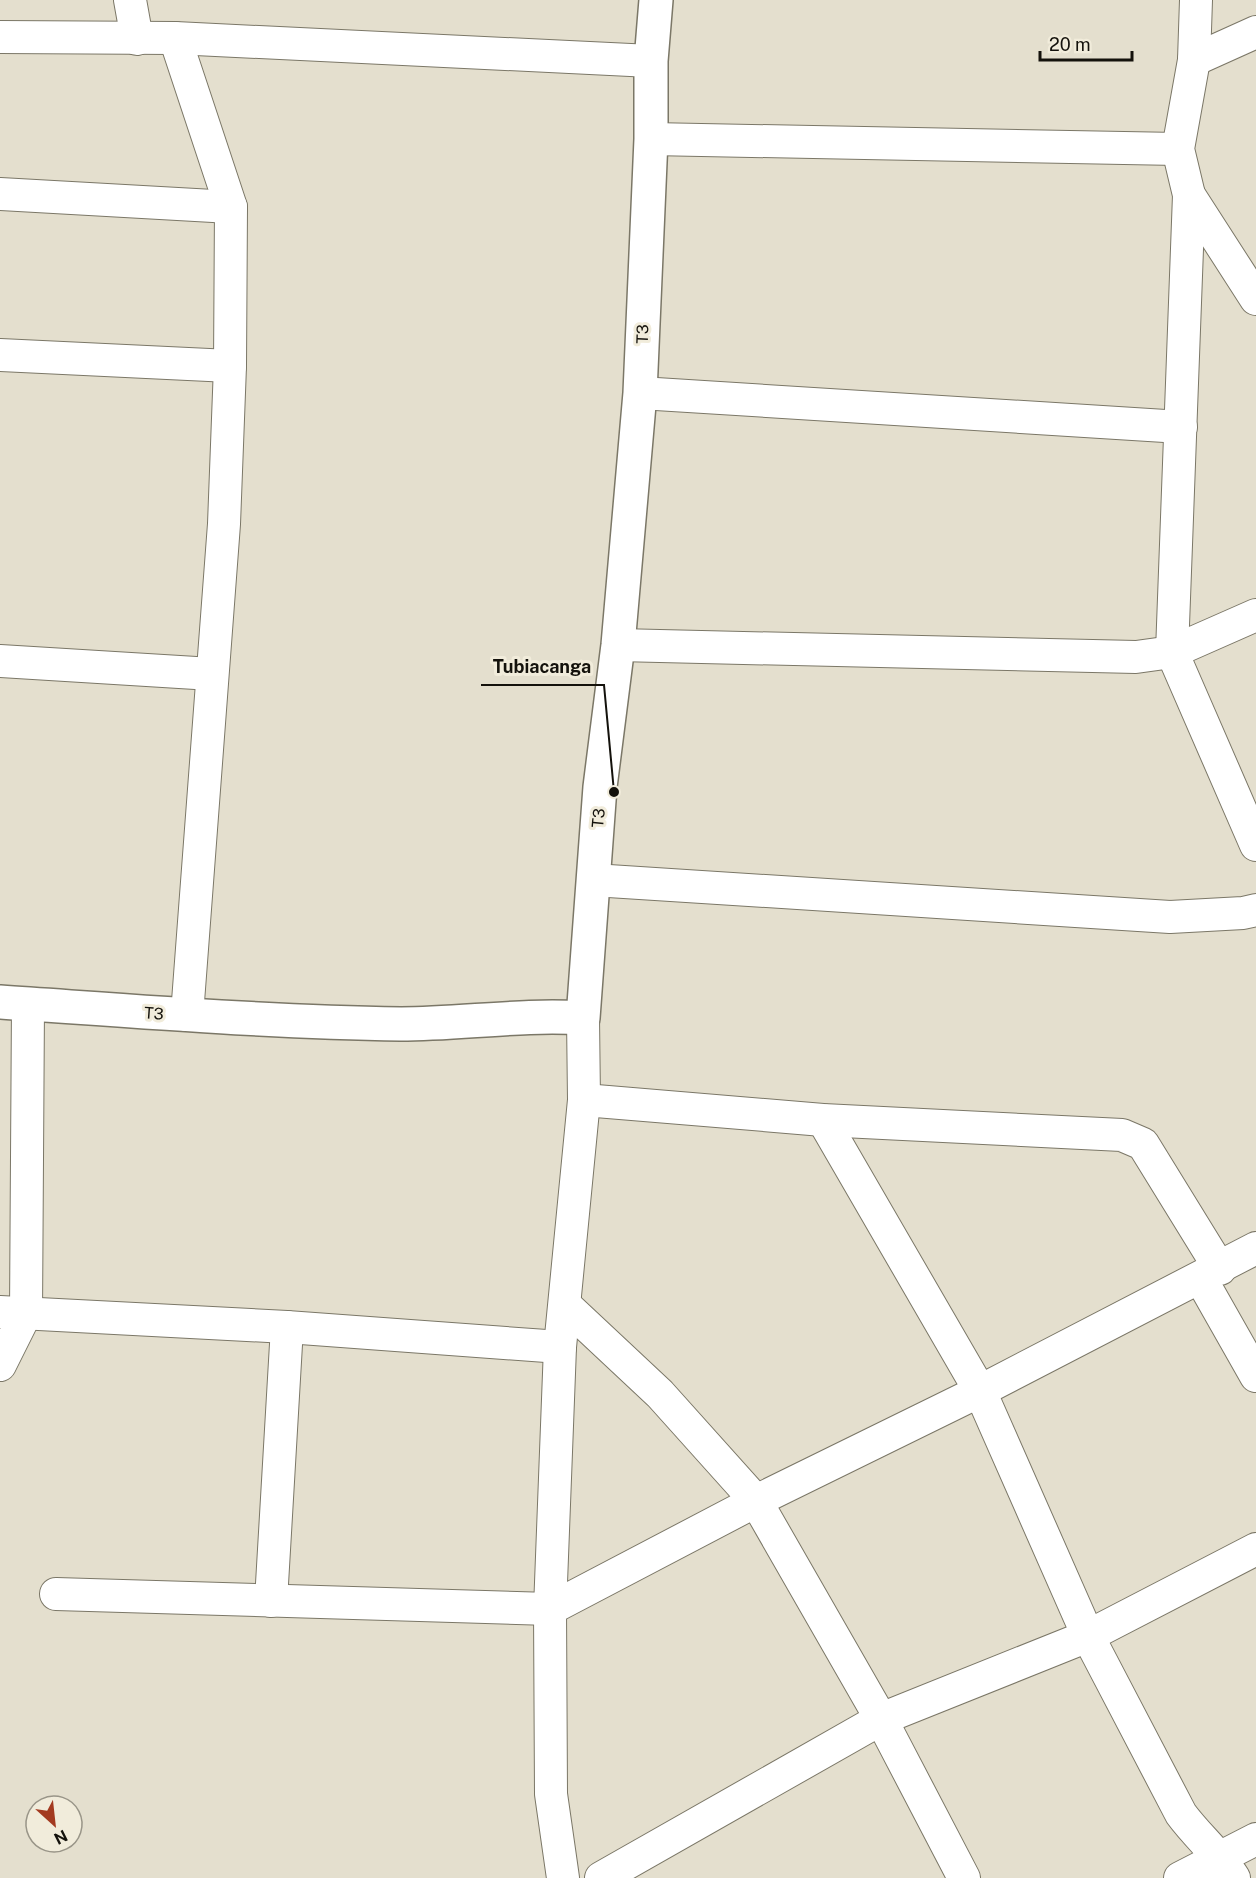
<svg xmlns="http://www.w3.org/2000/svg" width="1256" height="1878" font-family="'Public Sans',sans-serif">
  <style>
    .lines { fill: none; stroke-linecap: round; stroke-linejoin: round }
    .minor-casing { stroke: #7b7767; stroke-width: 34 }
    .tertiary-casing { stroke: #7b7767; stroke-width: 36 }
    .minor { stroke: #fff; stroke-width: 32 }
    .tertiary { stroke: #fff; stroke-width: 33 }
    .labels { text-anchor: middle; stroke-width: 6; stroke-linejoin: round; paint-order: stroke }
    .street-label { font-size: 16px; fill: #14120c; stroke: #f1ecdb }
    .leader { fill: none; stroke: #14120c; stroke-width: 2 }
    .callout-dot { fill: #14120c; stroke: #f1ecdb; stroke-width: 2 }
    .callout-label { font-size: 18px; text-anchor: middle; font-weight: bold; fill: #14120c; stroke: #f1ecdb; stroke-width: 6; stroke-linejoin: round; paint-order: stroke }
  </style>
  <rect width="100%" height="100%" fill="#e4dfce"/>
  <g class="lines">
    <defs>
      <g id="minor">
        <path d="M130,0l7,39"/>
        <path d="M1196,0l-2,60 -16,89 11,46 -17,457 84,193"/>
        <path d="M0,37l175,1 476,23"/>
        <path d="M175,38l56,169 -1,159 -6,158 -37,491"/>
        <path d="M1194,60l62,-28"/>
        <path d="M651,139l527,10"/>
        <path d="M0,194l231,13"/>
        <path d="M1189,195l67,104"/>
        <path d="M0,355l230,11"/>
        <path d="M640,393l541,34"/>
        <path d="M618,645l518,12 36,-5 84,-37"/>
        <path d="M0,661l212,13"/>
        <path d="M593,880l577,37 73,-4 13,-3"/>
        <path d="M584,1100l239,20 299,15 21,9 77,125"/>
        <path d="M823,1120l157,271 108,245 93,178c17,23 38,40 53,64"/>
        <path d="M1201,1279l55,97"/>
        <path d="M565,1305l95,89 96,107 125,218 83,159"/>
        <path d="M0,1312l287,15 273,20"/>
        <path d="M0,1365l26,-52 2,-309"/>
        <path d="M56,1594l494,15 206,-108 224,-110 276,-143"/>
        <path d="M271,1601l16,-274"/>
        <path d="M563,1878l-12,-84 -1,-185 10,-262 24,-247 -1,-82"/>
        <path d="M601,1878l280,-159 207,-83 168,-87"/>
        <path d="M1180,1878l76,-39"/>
      </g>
      <path id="tertiary" d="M0,1002c133,9 267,20 401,22 60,0 121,-10 182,-6l17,-231 18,-142 22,-252 11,-254v-78l5,-61"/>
    </defs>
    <!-- minor casing -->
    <use href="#minor" class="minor-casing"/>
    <!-- tertiary casing -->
    <use href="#tertiary" class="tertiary-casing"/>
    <!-- minor -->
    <use href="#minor" class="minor"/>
    <!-- tertiary -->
    <use href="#tertiary" class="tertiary"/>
  </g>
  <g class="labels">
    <!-- street labels -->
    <g class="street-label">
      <text transform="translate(642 334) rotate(-88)" y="6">T3</text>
      <text transform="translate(598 818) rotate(-85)" y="6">T3</text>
      <text transform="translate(154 1013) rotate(4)" y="6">T3</text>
    </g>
  </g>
  <!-- callouts -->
  <path class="leader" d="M614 792L604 685H481"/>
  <circle class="callout-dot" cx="614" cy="792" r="6"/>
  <g class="callout-label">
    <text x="542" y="673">Tubiacanga</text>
  </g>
  <!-- north arrow -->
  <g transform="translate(54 1824) rotate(153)"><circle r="28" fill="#f1ecdb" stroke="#999588" stroke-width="1.5"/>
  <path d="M0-4.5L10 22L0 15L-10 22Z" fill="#a33a20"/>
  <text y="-9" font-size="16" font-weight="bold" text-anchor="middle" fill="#14120c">N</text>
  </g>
  <!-- scale -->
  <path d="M1040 51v9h92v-9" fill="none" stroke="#14120c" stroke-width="3"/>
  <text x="1049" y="51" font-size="18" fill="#14120c" stroke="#f1ecdb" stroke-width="4.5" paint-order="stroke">20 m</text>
</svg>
